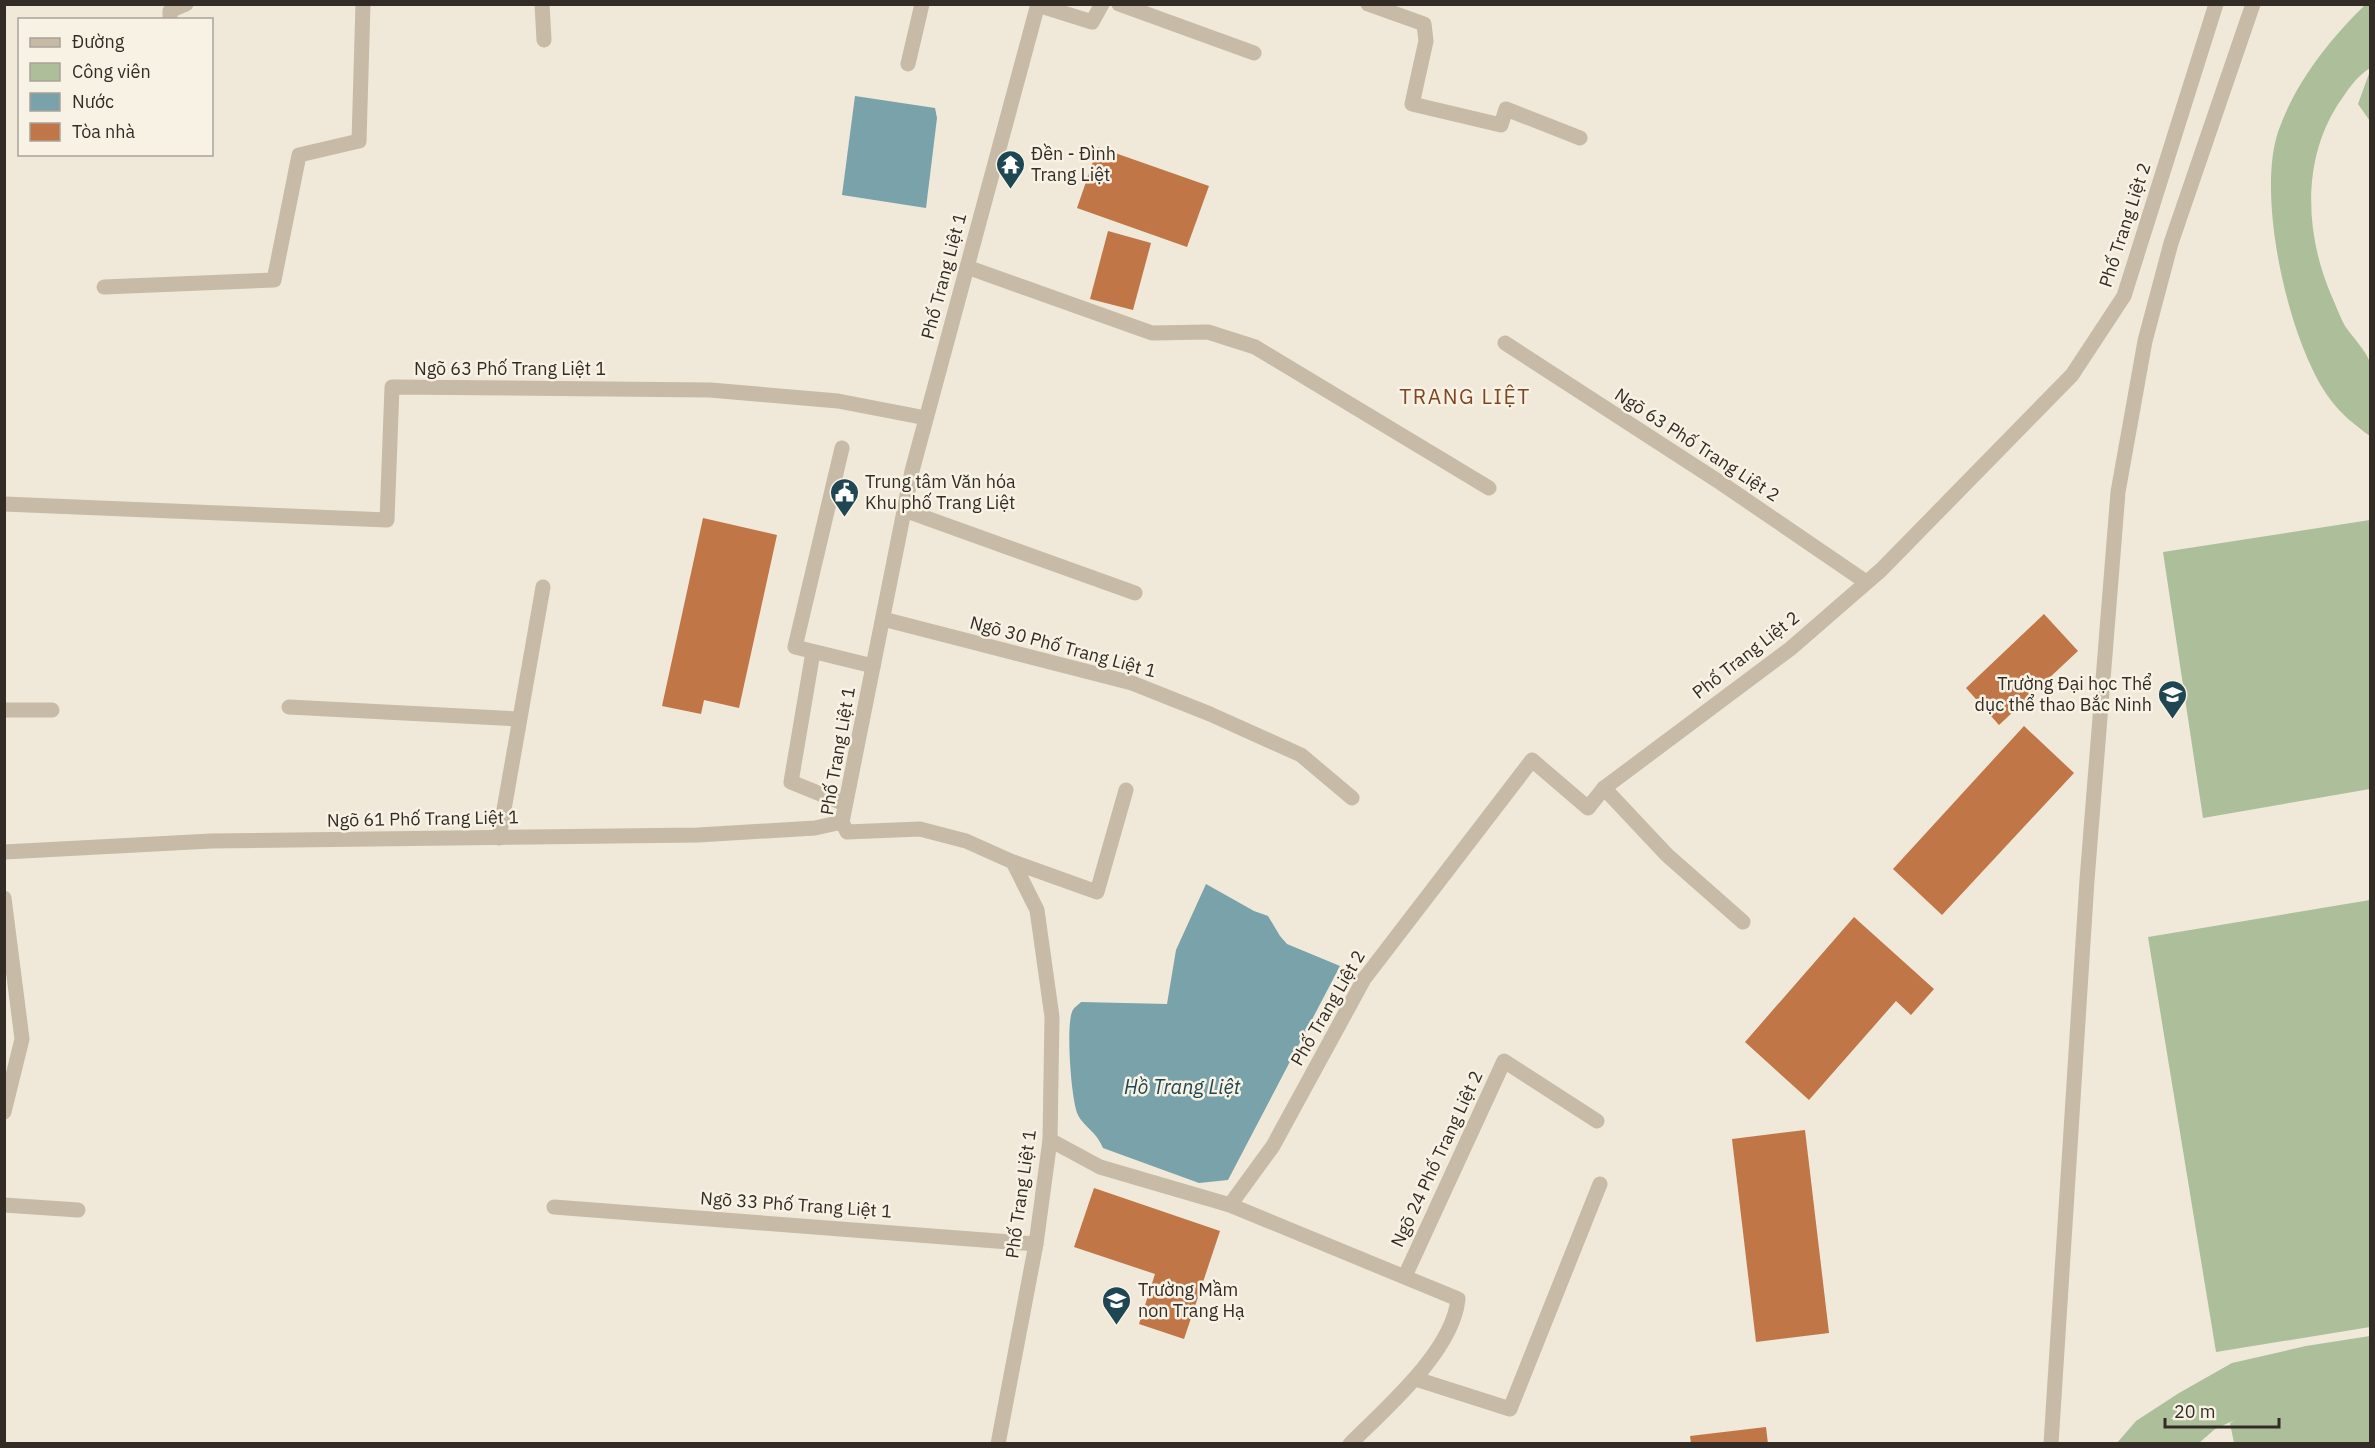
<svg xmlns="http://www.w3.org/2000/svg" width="2375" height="1448" font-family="'IBM Plex Sans',sans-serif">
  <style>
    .green { fill: #acbe9a }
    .water { fill: #79a2ab }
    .building { fill: #c07646 }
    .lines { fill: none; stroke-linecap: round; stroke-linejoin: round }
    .minor { stroke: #c7baa6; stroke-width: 15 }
    .labels { text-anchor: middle; stroke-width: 5; stroke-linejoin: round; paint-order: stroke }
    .poi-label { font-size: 18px; fill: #332c26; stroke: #f8f2e5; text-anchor: start }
    .street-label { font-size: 18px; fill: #332c26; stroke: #f8f2e5 }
    .water-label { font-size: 20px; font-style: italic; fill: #1e4753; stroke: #f8f2e5 }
    .quarter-label { font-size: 21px; letter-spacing: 1.5px; fill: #7e4623; stroke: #f8f2e5 }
  </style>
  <rect width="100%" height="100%" fill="#f0e8d9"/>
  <!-- green -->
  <g class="green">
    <path d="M2365,5h5v63c-12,8 -19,17 -27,29 -42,58 -39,136 -11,200 4,9 8,20 13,29 6,9 23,27 25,37 4,17 1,54 0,73 -14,-10 -29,-22 -40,-37 -41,-55 -74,-201 -52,-267 17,-49 51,-92 87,-127z"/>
    <path d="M2370,71v50l-12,-17z"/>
    <path d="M2370,520v269l-167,29 -40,-266z"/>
    <path d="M2370,900v427l-154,25 -68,-415z"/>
    <path d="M2370,1336v107h-136l-4,-20 5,-3 -20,9 -16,14h-82l19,-22 43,-28 53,-30 74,-17z"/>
  </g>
  <!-- water -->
  <g class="water">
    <path d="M855,96l80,12 2,10 -11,90 -84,-13z"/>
    <path d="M1206,884l48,27 14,5 12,20 7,8 53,22 -112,214 -29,3 -96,-35c-7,-17 -19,-21 -25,-33 -7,-15 -12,-88 -6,-103 1,-4 6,-7 9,-10l86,2 9,-54z"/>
  </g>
  <!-- building -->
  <g class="building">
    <path d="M1098,147l111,39 -22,61 -110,-39z"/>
    <path d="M1108,231l43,12 -18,67 -43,-11z"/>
    <path d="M703,518l74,17 -38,173 -35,-8 -3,14 -39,-8z"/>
    <path d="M2044,614l34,37 -79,74 -33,-37z"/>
    <path d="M2024,726l50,47 -132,142 -49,-46z"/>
    <path d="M1854,917l80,72 -23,26 -15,-14 -87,99 -64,-58z"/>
    <path d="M1805,1130l24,203 -73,9 -24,-203z"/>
    <path d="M1094,1188l126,43 -36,108 -45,-15 16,-50 -81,-27z"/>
    <path d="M1766,1427l2,17h-77l-1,-8z"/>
  </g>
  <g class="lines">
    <!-- minor -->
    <g class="minor">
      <path d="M542,4l2,36"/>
      <path d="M1119,4l135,49"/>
      <path d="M1368,4l56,20 2,17 -14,63 89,21 5,-16 74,29"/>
      <path d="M1038,5l54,17 10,-18"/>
      <path d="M170,20v-9l16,-7"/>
      <path d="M908,64l14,-60"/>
      <path d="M967,267l185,66 56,-1 47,15 234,141"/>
      <path d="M104,287l170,-7 25,-125 60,-14 4,-137"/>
      <path d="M1505,343l216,140 145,99"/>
      <path d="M842,448l-47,199 78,19"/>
      <path d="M4,504l383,16 5,-133 318,3 128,11 88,17"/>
      <path d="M904,510l231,83"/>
      <path d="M883,619l249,64 78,31 91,41 51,43"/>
      <path d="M813,652l-22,130 54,22"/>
      <path d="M289,707l230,12"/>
      <path d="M4,710h48"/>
      <path d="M1604,788l63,67 76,67"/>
      <path d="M499,838l44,-251"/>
      <path d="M4,852l207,-11 487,-6 117,-7 27,-6"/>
      <path d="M1013,862l84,30 29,-102"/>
      <path d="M4,898l18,141 -18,73"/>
      <path d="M1050,1140l50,27 130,38 228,94c-5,52 -72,109 -108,145"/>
      <path d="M4,1205l74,5"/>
      <path d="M1230,1205l43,-59 91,-167 168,-219 56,48 16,-20 186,-139 91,-79 191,-195 52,-79 92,-292"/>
      <path d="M554,1207l482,37"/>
      <path d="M1405,1276l99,-215 93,60"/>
      <path d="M1416,1379l94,30 90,-225"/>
      <path d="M998,1444l38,-200 14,-104 2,-123 -15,-107 -24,-48 -47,-21 -46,-12 -73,3 -5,-10 70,-351 126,-467"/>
      <path d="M2051,1444l36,-564 31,-388 27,-151 26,-98 82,-239"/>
    </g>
  </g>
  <!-- icons -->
  <defs>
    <symbol id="temple-pin" viewBox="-11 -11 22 30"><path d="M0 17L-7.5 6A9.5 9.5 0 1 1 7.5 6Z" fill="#1e4753" stroke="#f8f2e5"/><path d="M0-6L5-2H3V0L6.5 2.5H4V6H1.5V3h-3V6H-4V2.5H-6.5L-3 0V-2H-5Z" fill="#fff"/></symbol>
    <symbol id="civic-pin" viewBox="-11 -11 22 30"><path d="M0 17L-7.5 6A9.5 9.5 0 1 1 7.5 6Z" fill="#1e4753" stroke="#f8f2e5"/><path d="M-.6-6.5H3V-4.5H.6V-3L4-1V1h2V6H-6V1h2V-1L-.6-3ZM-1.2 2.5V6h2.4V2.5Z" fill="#fff"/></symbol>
    <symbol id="university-pin" viewBox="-11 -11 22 30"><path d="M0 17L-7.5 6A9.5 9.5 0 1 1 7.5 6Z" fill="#1e4753" stroke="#f8f2e5"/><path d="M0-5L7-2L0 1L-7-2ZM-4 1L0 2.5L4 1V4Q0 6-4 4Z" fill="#fff"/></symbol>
    <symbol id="school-pin" viewBox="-11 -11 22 30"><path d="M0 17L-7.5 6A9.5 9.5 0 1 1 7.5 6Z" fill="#1e4753" stroke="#f8f2e5"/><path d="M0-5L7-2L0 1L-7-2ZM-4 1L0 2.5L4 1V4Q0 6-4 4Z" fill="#fff"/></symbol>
  </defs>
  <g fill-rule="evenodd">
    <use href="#temple-pin" x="994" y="148" width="33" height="45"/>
    <use href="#civic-pin" x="828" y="476" width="33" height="45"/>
    <use href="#university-pin" x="2156" y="678" width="33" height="45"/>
    <use href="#school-pin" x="1100" y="1284" width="33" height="45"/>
  </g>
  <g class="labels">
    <!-- poi labels -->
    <g class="poi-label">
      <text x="1031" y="160">Đền - Đình<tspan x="1031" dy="21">Trang Liệt</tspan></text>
      <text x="865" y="488">Trung tâm Văn hóa<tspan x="865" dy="21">Khu phố Trang Liệt</tspan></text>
      <text x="2152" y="690" text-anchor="end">Trường Đại học Thể<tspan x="2152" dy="21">dục thể thao Bắc Ninh</tspan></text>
      <text x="1138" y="1296">Trường Mầm<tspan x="1138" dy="21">non Trang Hạ</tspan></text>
    </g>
    <!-- street labels -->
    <g class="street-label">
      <text transform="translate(2125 225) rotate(-72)" y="6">Phố Trang Liệt 2</text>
      <text transform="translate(944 276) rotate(-75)" y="6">Phố Trang Liệt 1</text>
      <text x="510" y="375">Ngõ 63 Phố Trang Liệt 1</text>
      <text transform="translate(1697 445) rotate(33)" y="6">Ngõ 63 Phố Trang Liệt 2</text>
      <text transform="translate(1063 647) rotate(15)" y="6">Ngõ 30 Phố Trang Liệt 1</text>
      <text transform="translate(1746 655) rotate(-38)" y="6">Phố Trang Liệt 2</text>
      <text transform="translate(838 751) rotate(-80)" y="6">Phố Trang Liệt 1</text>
      <text transform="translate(423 819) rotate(-1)" y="6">Ngõ 61 Phố Trang Liệt 1</text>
      <text transform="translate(1328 1008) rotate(-60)" y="6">Phố Trang Liệt 2</text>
      <text transform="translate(1437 1159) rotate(-65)" y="6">Ngõ 24 Phố Trang Liệt 2</text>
      <text transform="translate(1021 1194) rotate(-82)" y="6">Phố Trang Liệt 1</text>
      <text transform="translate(796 1205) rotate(4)" y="6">Ngõ 33 Phố Trang Liệt 1</text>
    </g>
    <!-- water labels -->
    <g class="water-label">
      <text x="1182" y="1094">Hồ Trang Liệt</text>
    </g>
    <!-- quarter labels -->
    <g class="quarter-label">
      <text x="1465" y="404">TRANG LIỆT</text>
    </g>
  </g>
  <!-- border -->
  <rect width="2375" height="1448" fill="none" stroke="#332c26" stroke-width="12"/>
  <!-- legend -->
  <rect x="18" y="18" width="195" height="138" fill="#f8f2e5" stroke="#a9a399" stroke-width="1.5"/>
  <rect x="30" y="38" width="30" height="9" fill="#c7baa6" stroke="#a9a399" stroke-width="1.5"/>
  <text x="72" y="48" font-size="18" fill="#332c26">Đường</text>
  <rect x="30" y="63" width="30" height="18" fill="#acbe9a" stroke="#a9a399" stroke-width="1.5"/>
  <text x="72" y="78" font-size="18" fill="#332c26">Công viên</text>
  <rect x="30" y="93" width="30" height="18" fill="#79a2ab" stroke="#a9a399" stroke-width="1.5"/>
  <text x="72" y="108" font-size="18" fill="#332c26">Nước</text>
  <rect x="30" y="123" width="30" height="18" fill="#c07646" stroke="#a9a399" stroke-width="1.5"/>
  <text x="72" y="138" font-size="18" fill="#332c26">Tòa nhà</text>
  <!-- scale -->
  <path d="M2165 1418v9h114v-9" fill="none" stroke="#332c26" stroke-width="3"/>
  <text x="2174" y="1418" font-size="18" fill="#332c26" stroke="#f8f2e5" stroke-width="4.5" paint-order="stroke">20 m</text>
</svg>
